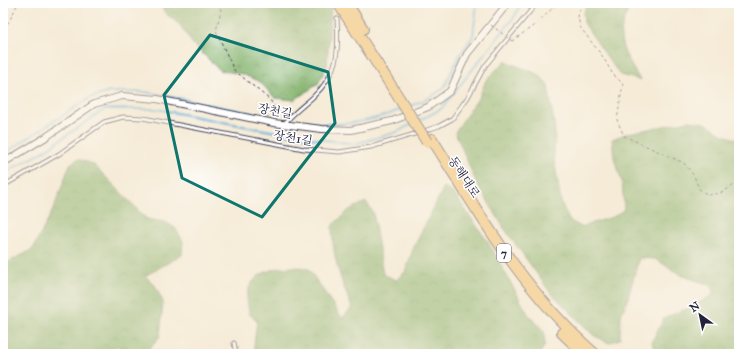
<svg xmlns="http://www.w3.org/2000/svg" width="742" height="357" font-family="'IM FELL Great Primer','Noto Serif KR',serif">
  <style>
    .forest { fill: url(#forest-crowns); stroke: #536a54 }
    .lines { fill: none; stroke-linecap: round; stroke-linejoin: round }
    .stream { stroke: #62b0dc; stroke-width: 2 }
    .service-casing { stroke: #424052; stroke-width: 5 }
    .minor-casing { stroke: #424052; stroke-width: 8 }
    .primary-casing { stroke: #424052; stroke-width: 12 }
    .path { stroke: #424052; stroke-width: 1; stroke-dasharray: 3 3; stroke-linecap: butt }
    .service { stroke: #fff; stroke-width: 3 }
    .minor { stroke: #fff; stroke-width: 6 }
    .primary { stroke: #f7c06c; stroke-width: 10 }
    .primary-bridge-casing { stroke: #424052; stroke-width: 12; stroke-linecap: butt }
    .path-bridge { stroke: #424052; stroke-width: 1; stroke-dasharray: 3 3; stroke-linecap: butt }
    .primary-bridge { stroke: #f7c06c; stroke-width: 10 }
    .marked { fill: none; stroke: #0f766e; stroke-width: 3; stroke-linejoin: round }
    .labels { text-anchor: middle; stroke-width: 3; stroke-linejoin: round; paint-order: stroke }
    .shield { fill: #fff; stroke: #646476; stroke-width: 1 }
    .shield-label { font-size: 11px; font-weight: bold; fill: #22223b }
    .street-label { font-size: 12px; fill: #22223b; stroke: #fff }
  </style>
  <defs>
    <pattern id="forest-crowns" width="20" height="18" patternUnits="userSpaceOnUse"><rect width="20" height="18" fill="#84b26c"/><path d="M2 6a3 3 0 1 1 6 0M12 15a3 3 0 1 1 6 0" fill="none" stroke="#6c905a"/></pattern>
  </defs>
  <rect width="100%" height="100%" fill="#fff"/>
  <filter id="ink" filterUnits="userSpaceOnUse"><feTurbulence type="fractalNoise" baseFrequency=".025" numOctaves="2"/><feDisplacementMap in="SourceGraphic" scale="8" xChannelSelector="R" yChannelSelector="G"/><feConvolveMatrix kernelMatrix="1 2 1 2 8 2 1 2 1" color-interpolation-filters="sRGB"/></filter>
  <filter id="wash" filterUnits="userSpaceOnUse"><feTurbulence type="fractalNoise" baseFrequency=".012" numOctaves="4" result="noise"/><feDisplacementMap in="SourceGraphic" scale="16" xChannelSelector="R" yChannelSelector="G"/><feGaussianBlur stdDeviation="0.9" result="paint"/><feColorMatrix in="noise" values="0 0 0 0 0 0 0 0 0 0 0 0 0 0 0 0 0 1.4 0 .05"/><feComposite in="paint" operator="in"/></filter>
  <g filter="url(#wash)">
    <rect width="100%" height="100%" fill="#f5ebd7"/>
    <!-- forest -->
    <g class="forest">
      <path d="M159,3h170l2,4 -4,59 -9,18 -24,16 -19,-2 -15,-16 -18,-8 -23,-4 -27,-27 -12,-18 -15,-12z"/>
      <path d="M588,3h44c-20,35 -10,46 8,77l-20,-5 -8,-11 -28,-41 -1,-10z"/>
      <path d="M505,61l35,14 8,11 7,44 -1,28 7,44 8,18 12,7 34,-11 9,-7 -2,-27 -8,-24 -2,-19 16,-6 61,-12 16,2 19,12 15,5v214h-85l-2,-13 12,-23 30,-12 20,-12 -4,-9 -27,-9 -28,-17 -16,-1 -12,43 -6,14 -1,24 -11,4 -16,-8 -43,-43 -46,-64 -28,-46 -21,-50 24,-35 7,-17z"/>
      <path d="M78,159l15,5 54,55 18,3 10,6 8,13 -1,14 -37,21 10,9 8,17 -3,34 -13,16h-18l-12,-6 -11,5 2,3h-105v-89l30,-16 21,-41 16,-44z"/>
      <path d="M444,187l11,8 33,47 40,72 16,17 1,13 -5,10h-283l-3,-8 3,-26 -8,-6c0,-5 -2,-11 -2,-16 2,-30 37,-33 61,-30l34,50 10,-10c-11,-27 -20,-52 -20,-82l17,-16 17,-8 7,10 10,62 13,6 9,-8 9,-25z"/>
    </g>
    <g class="lines">
      <!-- stream -->
      <g class="stream">
        <path d="M408,107l21,-9 15,-10 15,-32 14,-20 4,-33"/>
        <path d="M294,121c39,6 71,4 108,-12"/>
        <path d="M418,121l23,-12 74,-93 6,-13"/>
        <path d="M3,154l87,-56 20,-6h36l129,26"/>
        <path d="M3,173l35,-18 67,-46h51l140,27 59,8 42,-12 15,-8"/>
      </g>
    </g>
  </g>
  <g filter="url(#ink)">
    <g class="lines">
      <defs>
        <g id="service">
          <path d="M284,124c9,-11 19,-18 29,-27 26,-24 26,-47 24,-79"/>
          <path d="M424,131l15,-5 13,-7 16,-22 17,-31 52,-63"/>
          <path d="M3,186l56,-32 45,-32 19,-5 20,1 161,31 35,3 32,-5 47,-14"/>
          <path d="M234,343l2,11"/>
        </g>
        <path id="minor" d="M3,163l43,-26 48,-33 28,-8 35,3 117,24 48,6 29,1 41,-9 36,-14 22,-16 17,-37 41,-51"/>
        <g id="primary">
          <path d="M338,3l54,84"/>
          <path d="M347,3l16,26"/>
          <path d="M432,139c50,79 91,152 163,215"/>
          <path d="M562,333l22,21"/>
        </g>
      </defs>
      <!-- service casing -->
      <use href="#service" class="service-casing"/>
      <!-- minor casing -->
      <use href="#minor" class="minor-casing"/>
      <!-- primary casing -->
      <use href="#primary" class="primary-casing"/>
      <!-- path -->
      <g class="path">
        <path d="M217,3l4,7 -5,21 18,39 36,30 9,13 7,3"/>
        <path d="M582,3l-4,13 2,11 23,30 9,16 11,11 -6,36 7,16 60,27 10,13 5,13 9,6 13,-2 18,-11"/>
        <path d="M3,28l6,-6 9,-19"/>
        <path d="M512,41l24,-17 22,-21"/>
      </g>
      <!-- service -->
      <use href="#service" class="service"/>
      <!-- minor -->
      <use href="#minor" class="minor"/>
      <!-- primary -->
      <use href="#primary" class="primary"/>
      <defs>
        <path id="primary-bridge" d="M392,87l35,55"/>
      </defs>
      <!-- primary-bridge casing -->
      <use href="#primary-bridge" class="primary-bridge-casing"/>
      <!-- path-bridge -->
      <path class="path-bridge" d="M491,25l21,16"/>
      <!-- primary-bridge -->
      <use href="#primary-bridge" class="primary-bridge"/>
    </g>
  </g>
  <!-- marked area -->
  <path d="M0 0H742V357H0ZM210,35l118,37 7,51 -73,94 -80,-39 -18,-83z" fill="#f5ebd7" fill-opacity=".55" fill-rule="evenodd"/>
  <path class="marked" d="M210,35l118,37 7,51 -73,94 -80,-39 -18,-83z"/>
  <g class="labels">
    <!-- shield labels -->
    <rect class="shield" x="497" y="244" width="14" height="18" rx="3"/>
    <g class="shield-label">
      <text x="504" y="257">7</text>
    </g>
    <!-- street labels -->
    <g class="street-label">
      <text transform="translate(275 111) rotate(10)" y="4">장천길</text>
      <text transform="translate(293 138) rotate(9)" y="4">장천1길</text>
      <text transform="translate(464 177) rotate(57)" y="4">동해대로</text>
    </g>
  </g>
  <!-- margin -->
  <rect width="742" height="357" fill="none" stroke="#fff" stroke-width="16"/>
  <!-- north arrow -->
  <g transform="translate(700 315) rotate(327)" stroke="#ffffff" stroke-width="3" paint-order="stroke">
  <path d="M0-3L7 15L0 10L-7 15Z" fill="#22223b"/>
  <text y="-6" font-size="11" font-weight="bold" text-anchor="middle" fill="#22223b">N</text>
  </g>
</svg>
